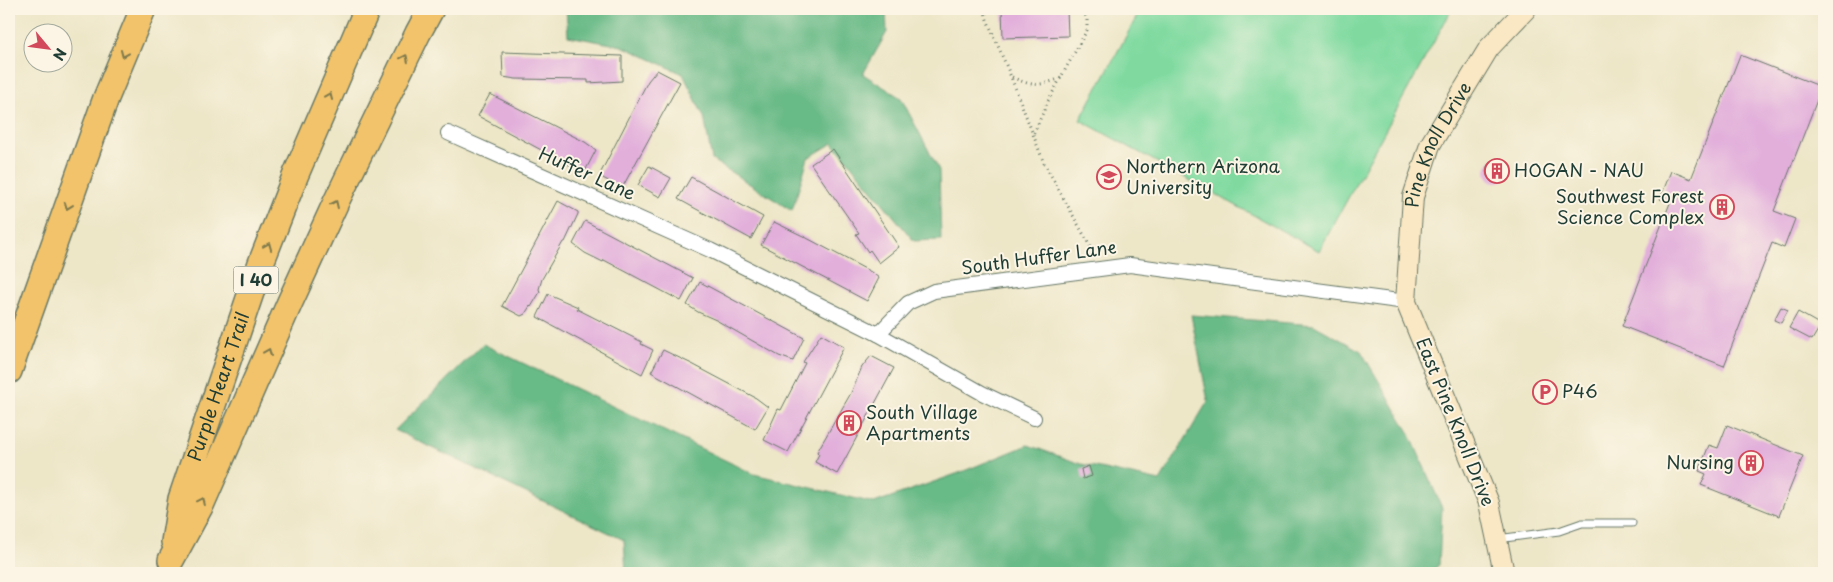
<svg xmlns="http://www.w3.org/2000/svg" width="1833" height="582" font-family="'Playpen Sans',sans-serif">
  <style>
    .green { fill: #80daa0; stroke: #508c6a }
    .forest { fill: #68ba86; stroke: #447c5d }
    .building { fill: #e2afdb }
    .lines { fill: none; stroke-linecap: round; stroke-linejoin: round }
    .lane-casing { stroke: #677867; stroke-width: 9 }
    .street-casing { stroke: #677867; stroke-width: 16 }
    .secondary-casing { stroke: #677867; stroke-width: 22 }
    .highway-casing { stroke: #677867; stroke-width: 28 }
    .path { stroke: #677867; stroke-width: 3; stroke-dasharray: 1 4; stroke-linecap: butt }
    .lane { stroke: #fff; stroke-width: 7 }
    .street { stroke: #fff; stroke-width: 14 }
    .secondary { stroke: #fae7c3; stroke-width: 20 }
    .highway { stroke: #f2c36a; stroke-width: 25 }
    .oneway { stroke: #7e794c }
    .labels { text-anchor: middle; stroke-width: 4; stroke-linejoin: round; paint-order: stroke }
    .shield { fill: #fcf5e5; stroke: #617469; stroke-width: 1 }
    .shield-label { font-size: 16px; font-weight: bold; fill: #1f3d34 }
    .street-label { font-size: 18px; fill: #1f3d34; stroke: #fcf5e5 }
    .poi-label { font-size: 18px; fill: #1f3d34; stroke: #fcf5e5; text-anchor: start }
  </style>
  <rect width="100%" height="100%" fill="#fcf5e5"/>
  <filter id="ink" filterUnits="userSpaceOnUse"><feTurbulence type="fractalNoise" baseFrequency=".02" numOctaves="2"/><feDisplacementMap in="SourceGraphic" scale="10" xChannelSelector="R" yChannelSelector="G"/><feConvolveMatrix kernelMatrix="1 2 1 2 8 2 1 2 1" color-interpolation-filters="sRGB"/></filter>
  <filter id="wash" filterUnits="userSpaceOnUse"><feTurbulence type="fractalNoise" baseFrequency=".0096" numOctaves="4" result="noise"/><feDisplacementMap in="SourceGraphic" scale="20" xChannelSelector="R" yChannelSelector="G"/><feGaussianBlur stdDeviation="1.12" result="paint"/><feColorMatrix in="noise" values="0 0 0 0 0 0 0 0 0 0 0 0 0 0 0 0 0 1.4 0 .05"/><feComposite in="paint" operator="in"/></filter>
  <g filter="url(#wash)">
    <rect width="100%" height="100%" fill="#ede6c7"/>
    <!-- green -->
    <path class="green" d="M1141,9h311l-133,242 -239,-131z"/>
    <!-- forest -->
    <g class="forest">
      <path d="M566,9h320l1,23 -24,42 38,24 38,72 2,70 -27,1 -81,-98 -25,15 -16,53 -80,-51 -8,-43 -21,-43 -61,-28 -54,-10z"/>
      <path d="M1191,315l123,10 47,26 48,81 33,76 -3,57 -10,8h-803l-2,-33 -229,-110 88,-86 271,130 120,29 85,-30 69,-28 53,19 79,17 48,-80z"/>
    </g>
    <g id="blocks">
      <!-- building -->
      <g class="building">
        <path d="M1002,9h65l1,27 -65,2z"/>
        <path d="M502,52l120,4v25l-34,2v-3l-72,-1 -13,-2z"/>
        <path d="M1740,55l82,32 -48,124 21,8 -11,29 -12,-5 -48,123 -102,-40 48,-123 -10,-4 11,-28 20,8z"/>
        <path d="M657,70l23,12 -58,106 -23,-12 49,-95z"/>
        <path d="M490,94l95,48 11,8 -12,23 -106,-57z"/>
        <path d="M833,149l66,98 -20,16 -9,-13 -2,2 -12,-18 3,-1 -48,-69z"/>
        <circle cx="1497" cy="171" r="11"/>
        <path d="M649,166l22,12 -11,19 -22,-12z"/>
        <path d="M691,177l72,40 -12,22 -73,-40z"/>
        <path d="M558,201l20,11v2l-13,28h-2l-21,37 -3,10 1,3 -9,15 -1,-1 -5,8 -4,2 -19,-10z"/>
        <path d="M585,221l108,57 -12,23 -77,-41 -1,2 -18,-9 -12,-9z"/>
        <path d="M774,222l29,14 68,36 8,6 -12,23 -106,-56z"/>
        <path d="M700,282l104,56 -11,23 -14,-5 -63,-36 -18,-8 -11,-7z"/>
        <path d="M548,294l30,13 -1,2 65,33 -1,2 12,6 -11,24 -105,-57z"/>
        <path d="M1781,307l7,3 -7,13 -7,-3z"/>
        <path d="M1798,312l23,13 -9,15 -23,-12z"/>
        <path d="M821,334l23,13 -56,105 -24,-12 14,-31 3,1 24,-47 -2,-1z"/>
        <path d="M663,350l29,14 64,34 12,9 -13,22 -104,-57z"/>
        <path d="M871,356l23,12 -57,106 -22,-12 4,-8 -2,-2 34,-59 11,-26z"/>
        <path d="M1727,425l76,31 -24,60 -78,-31 5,-11 -7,-3 10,-26 9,3z"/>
        <path d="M1089,466l3,10 -9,3 -2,-10z"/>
      </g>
    </g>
  </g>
  <g filter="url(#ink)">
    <use href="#blocks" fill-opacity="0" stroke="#677867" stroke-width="1"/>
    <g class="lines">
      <defs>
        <path id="lane" d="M1497,539l62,-8 23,-8h50"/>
        <g id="street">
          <path d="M448,133l262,117 168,84 30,-31 26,-12 196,-26 276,37"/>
          <path d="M878,334l104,59 52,25"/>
        </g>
        <g id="secondary">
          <path id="s1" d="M1504,573l-15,-70 -83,-201 7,-105 17,-52 59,-97 37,-39"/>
        </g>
        <g id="highway">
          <path d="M9,371l97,-273 37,-89"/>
          <path id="s2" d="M174,542l7,-43 80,-236 35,-89 71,-165"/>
          <path d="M171,560l31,-57 88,-201 46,-100 82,-169 13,-24"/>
        </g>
      </defs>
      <!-- lane casing -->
      <use href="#lane" class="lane-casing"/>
      <!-- street casing -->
      <use href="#street" class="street-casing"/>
      <!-- secondary casing -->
      <use href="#secondary" class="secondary-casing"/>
      <!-- highway casing -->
      <use href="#highway" class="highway-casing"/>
      <!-- path -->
      <g class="path">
        <path d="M985,9l1,8 25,60 33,86 51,92"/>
        <path d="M1012,77c21,10 28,9 49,1"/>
        <path d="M1034,133l14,-32 39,-71v-12l-6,-9"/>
      </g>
      <!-- lane -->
      <use href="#lane" class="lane"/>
      <!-- street -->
      <use href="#street" class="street"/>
      <!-- secondary -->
      <use href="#secondary" class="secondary"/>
      <!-- highway -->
      <use href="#highway" class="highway"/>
    </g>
    <!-- one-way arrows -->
    <defs><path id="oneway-chevron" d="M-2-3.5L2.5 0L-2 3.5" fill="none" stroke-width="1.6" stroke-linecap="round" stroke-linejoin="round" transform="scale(1.25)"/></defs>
    <g class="oneway">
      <use href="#oneway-chevron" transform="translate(124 54) rotate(113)"/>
      <use href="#oneway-chevron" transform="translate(405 58) rotate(-64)"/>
      <use href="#oneway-chevron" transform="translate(329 96) rotate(-67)"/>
      <use href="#oneway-chevron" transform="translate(335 204) rotate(-65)"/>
      <use href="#oneway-chevron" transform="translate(68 206) rotate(110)"/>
      <use href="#oneway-chevron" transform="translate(268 246) rotate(-68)"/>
      <use href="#oneway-chevron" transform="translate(268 352) rotate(-67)"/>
      <use href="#oneway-chevron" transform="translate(202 501) rotate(-64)"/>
    </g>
  </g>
  <!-- icons -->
  <defs>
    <symbol id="building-ring" viewBox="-11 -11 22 22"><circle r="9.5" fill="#fcf5e5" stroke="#d1495b" stroke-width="1.5"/><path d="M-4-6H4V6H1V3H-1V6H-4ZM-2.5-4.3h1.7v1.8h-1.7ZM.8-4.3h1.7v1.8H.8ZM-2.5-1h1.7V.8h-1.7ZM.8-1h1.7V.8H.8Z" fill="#d1495b"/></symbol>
    <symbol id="university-ring" viewBox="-11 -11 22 22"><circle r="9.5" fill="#fcf5e5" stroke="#d1495b" stroke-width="1.5"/><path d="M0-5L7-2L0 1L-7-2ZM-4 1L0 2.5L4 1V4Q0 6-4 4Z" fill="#d1495b"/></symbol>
    <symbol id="parking-ring" viewBox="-11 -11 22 22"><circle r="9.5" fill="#fcf5e5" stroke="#d1495b" stroke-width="1.5"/><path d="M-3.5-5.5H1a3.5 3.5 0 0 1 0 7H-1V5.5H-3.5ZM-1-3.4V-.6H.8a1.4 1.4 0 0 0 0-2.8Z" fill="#d1495b"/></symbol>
  </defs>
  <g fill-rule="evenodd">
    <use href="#building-ring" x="1483" y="157" width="28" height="28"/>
    <use href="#university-ring" x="1095" y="163" width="28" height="28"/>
    <use href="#building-ring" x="1708" y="193" width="28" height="28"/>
    <use href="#parking-ring" x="1531" y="378" width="28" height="28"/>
    <use href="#building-ring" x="835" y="409" width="28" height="28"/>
    <use href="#building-ring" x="1737" y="449" width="28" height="28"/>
  </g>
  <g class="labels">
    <!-- shield labels -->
    <rect class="shield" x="233.5" y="266.5" width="45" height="27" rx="4"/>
    <g class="shield-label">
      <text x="256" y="286">I 40</text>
    </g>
    <!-- street labels -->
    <g class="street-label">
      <text dy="6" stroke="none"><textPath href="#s1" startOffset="452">Pine Knoll Drive</textPath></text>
      <text transform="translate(587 174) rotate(24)" y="6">Huffer Lane</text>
      <text transform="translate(1039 258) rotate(-8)" y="6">South Huffer Lane</text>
      <text dy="6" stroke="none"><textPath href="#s2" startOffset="162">Purple Heart Trail</textPath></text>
      <text transform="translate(1455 422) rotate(68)" y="6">East Pine Knoll Drive</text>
    </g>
    <!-- poi labels -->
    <g class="poi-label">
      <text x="1126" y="173">Northern Arizona<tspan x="1126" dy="21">University</tspan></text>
      <text x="1514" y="177">HOGAN - NAU</text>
      <text x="1704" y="203" text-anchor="end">Southwest Forest<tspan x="1704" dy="21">Science Complex</tspan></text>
      <text x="1562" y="398">P46</text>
      <text x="866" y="419">South Village<tspan x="866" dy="21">Apartments</tspan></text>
      <text x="1734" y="469" text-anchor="end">Nursing</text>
    </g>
  </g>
  <!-- margin -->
  <rect width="1833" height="582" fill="none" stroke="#fcf5e5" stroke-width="30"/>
  <!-- north arrow -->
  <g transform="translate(48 48) rotate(119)"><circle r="24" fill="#fcf5e5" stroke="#a4ab9e"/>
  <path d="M0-4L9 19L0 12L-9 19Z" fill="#d1495b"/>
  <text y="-8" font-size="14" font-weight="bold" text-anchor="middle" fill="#1f3d34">N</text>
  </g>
</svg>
